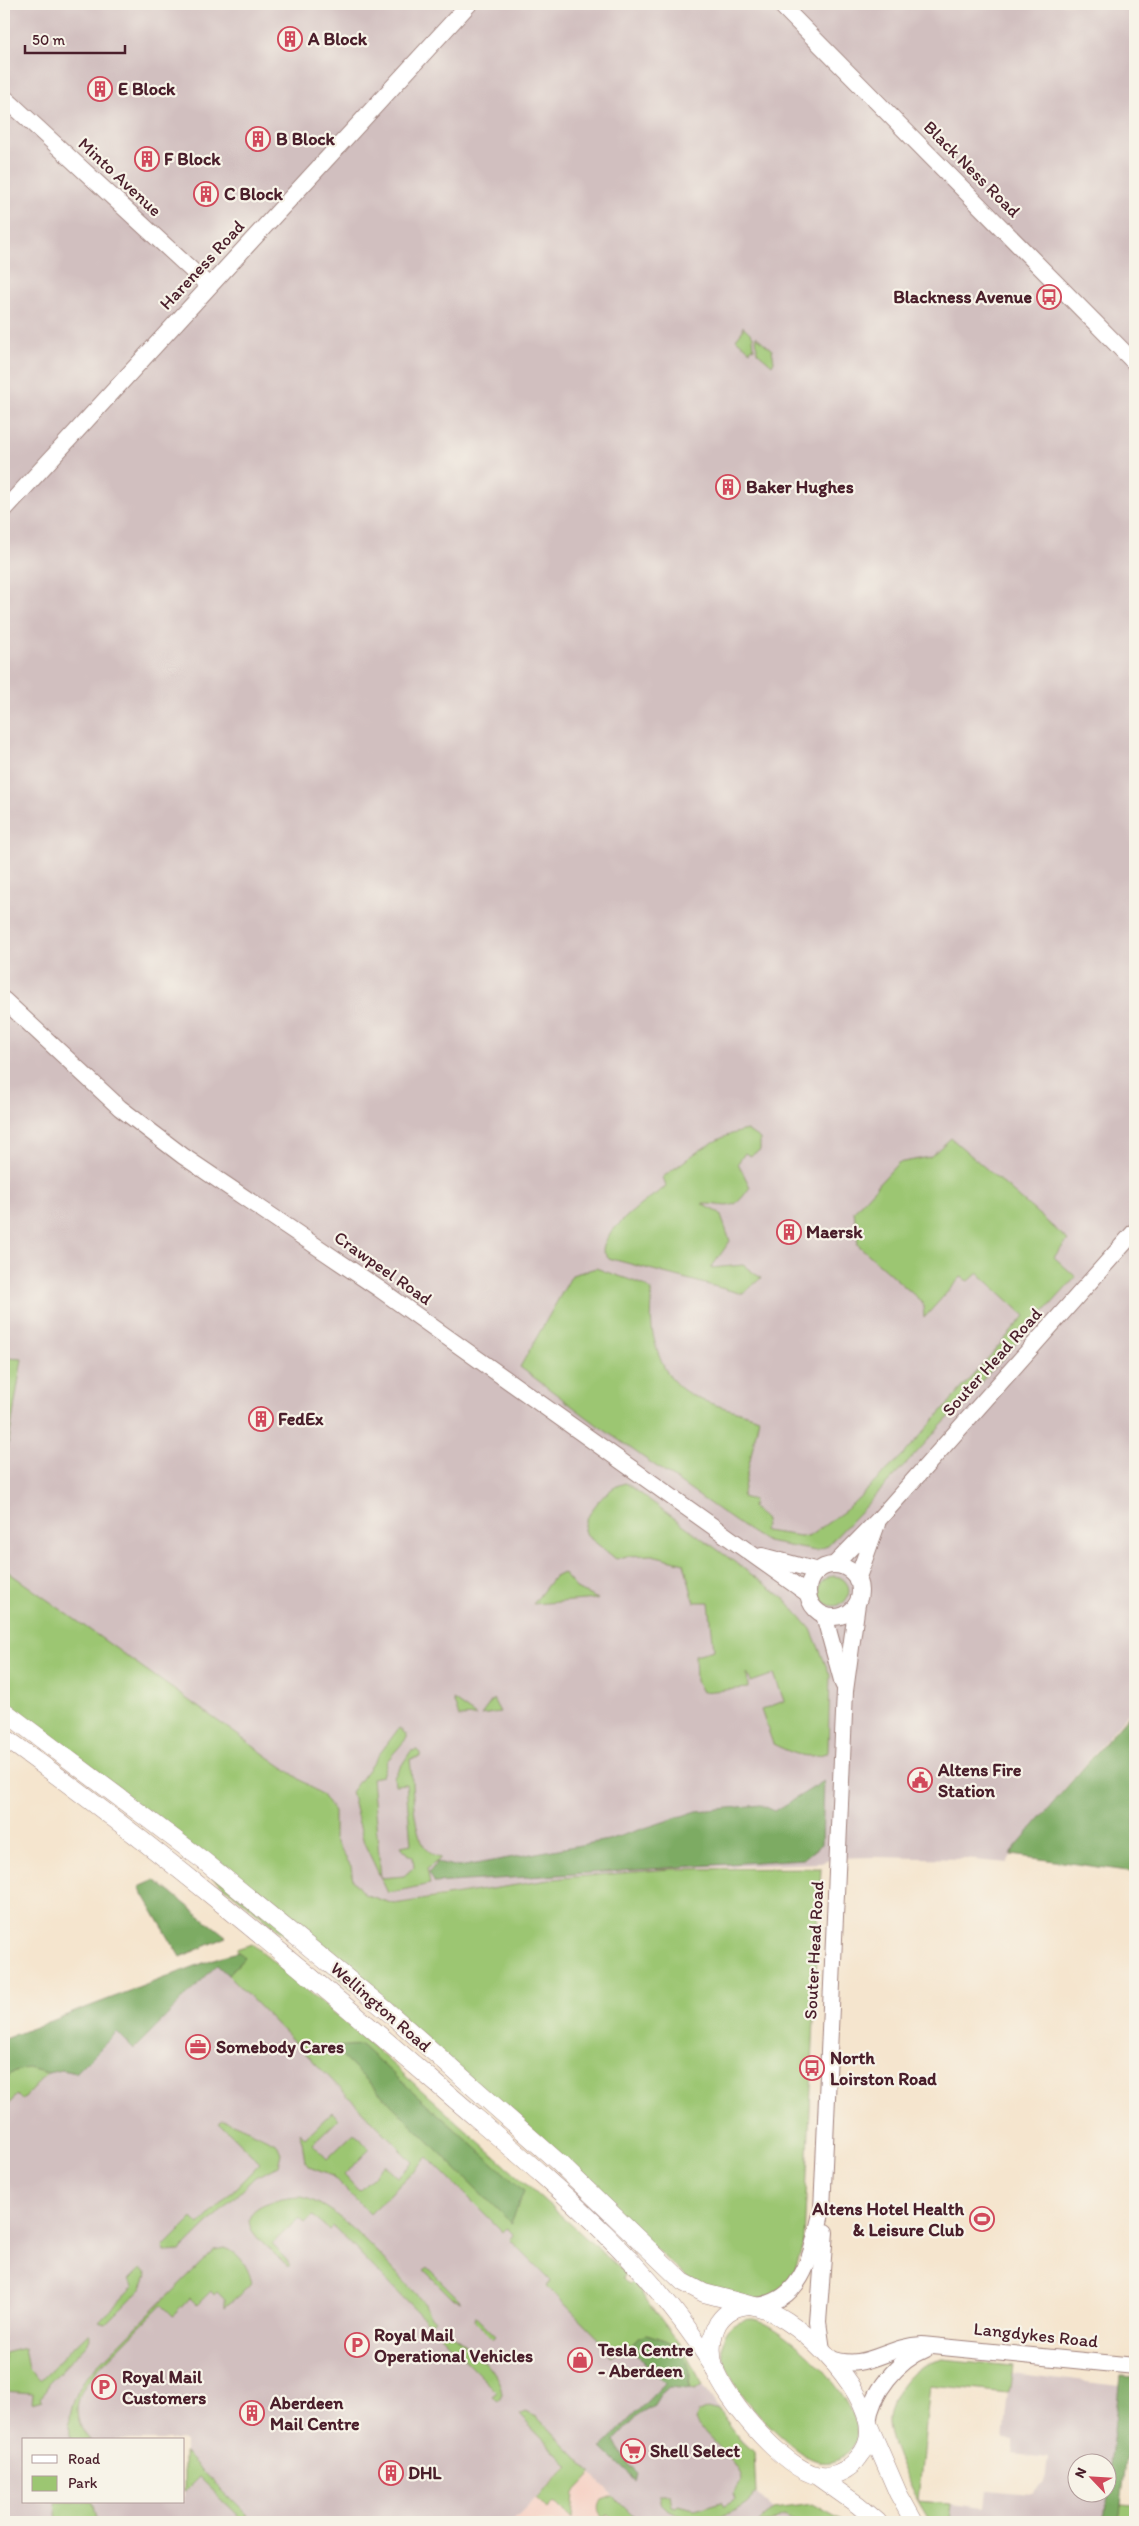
<svg xmlns="http://www.w3.org/2000/svg" width="1139" height="2526" font-family="Itim,sans-serif">
  <style>
    .built { fill: #f6d1c5 }
    .industrial { fill: #d1bfbf; fill-rule: evenodd }
    .green { fill: #9cc672; stroke: #73724e }
    .forest { fill: #7dab64; stroke: #646548 }
    .lines { fill: none; stroke-linecap: round; stroke-linejoin: round }
    .secondary-casing { stroke: #a0827c; stroke-width: 18 }
    .primary-casing { stroke: #a0827c; stroke-width: 19 }
    .secondary { stroke: #fff; stroke-width: 16 }
    .primary { stroke: #fff; stroke-width: 18 }
    .labels { text-anchor: middle; stroke-width: 4.5; stroke-linejoin: round; paint-order: stroke }
    .poi-label { font-size: 18px; font-weight: bold; fill: #4a1f2b; stroke: #f7f3e8; text-anchor: start }
    .street-label { font-size: 18px; fill: #4a1f2b; stroke: #f7f3e8 }
  </style>
  <rect width="100%" height="100%" fill="#f7f3e8"/>
  <filter id="ink" filterUnits="userSpaceOnUse"><feTurbulence type="fractalNoise" baseFrequency=".02" numOctaves="2"/><feDisplacementMap in="SourceGraphic" scale="10" xChannelSelector="R" yChannelSelector="G"/><feConvolveMatrix kernelMatrix="1 2 1 2 8 2 1 2 1" color-interpolation-filters="sRGB"/></filter>
  <filter id="wash" filterUnits="userSpaceOnUse"><feTurbulence type="fractalNoise" baseFrequency=".0096" numOctaves="4" result="noise"/><feDisplacementMap in="SourceGraphic" scale="20" xChannelSelector="R" yChannelSelector="G"/><feGaussianBlur stdDeviation="1.12" result="paint"/><feColorMatrix in="noise" values="0 0 0 0 0 0 0 0 0 0 0 0 0 0 0 0 0 1.4 0 .05"/><feComposite in="paint" operator="in"/></filter>
  <g filter="url(#wash)">
    <rect width="100%" height="100%" fill="#f5e5ce"/>
    <!-- built -->
    <path class="built" d="M576,2458l63,64h-128z"/>
    <!-- industrial -->
    <g class="industrial">
      <path d="M4,4h1131v1701l-119,141 -9,17 -43,-4 -90,-2 -36,1 -17,5 -154,6 -222,26 -101,18 -340,-202z"/>
      <path d="M218,1964l85,52 208,207 158,164 26,3 8,-5 29,44 22,23 2,42 17,15 40,-5 31,18h-205l-63,-64 -65,64h-507v-443l52,-9h14l47,-38 18,17zM24,2440h160v62h-160z"/>
      <path d="M1011,2373l108,13 -15,136h-155l2,-18 34,4 2,-19 44,4 14,-12 3,-23 -36,-4 2,-14 -10,-1zM1076,2464h30v30h-30z"/>
    </g>
    <!-- green -->
    <g class="green">
      <path d="M743,326l10,10 1,13 -2,-1 -2,3 -14,-12 7,-9z"/>
      <path d="M756,336l16,14 2,11 -2,4 -15,-13z"/>
      <path d="M747,1130l13,9v11l-10,6 -5,-3 -7,10 12,24c-18,27 -21,17 -48,17l18,9 10,28 -19,27 32,-3 18,13 -18,16 -135,-36 -5,-7c-1,-20 47,-54 63,-64l-3,-10c26,-19 51,-41 84,-47z"/>
      <path d="M951,1138l117,102 -14,17 22,20 -166,183 -83,86 -11,5 -49,-9 -24,-15 -143,-100 -80,-60 52,-92 24,-7c14,6 46,14 55,22 2,13 -1,26 1,39 13,72 49,70 107,89l-17,79 11,3 -1,7 14,13 -2,11 44,6 38,-27 61,-59 118,-135 -47,-43 -9,8 -8,-4 -37,41 -1,-15 -65,-58 -4,-34 44,-48 32,-6z"/>
      <path d="M7,1358l15,1 -18,113v-103z"/>
      <path d="M626,1483l158,115 27,31 19,46 -2,77c-21,9 -36,1 -55,-8l-12,-34 23,-9 -10,-27 -23,8 -4,-9 1,15 -46,4 -6,-11 -1,-26 19,-5 -5,-48h-15l-10,-39 -32,-8 -25,1 -11,3 -30,-24 -2,-5c1,-17 25,-45 42,-47z"/>
      <path d="M4,1569l318,226 12,17v27l17,27 2,15 11,13 30,10 168,-26 109,-9 150,-1 -17,373 -15,49 -16,11 -69,-8 -225,-203 -475,-379z"/>
      <path d="M563,1573l15,17 20,9 -65,5 20,-26z"/>
      <circle cx="834" cy="1591" r="15"/>
      <path d="M493,1699l7,13 -19,3z"/>
      <path d="M453,1700l23,16 -17,1z"/>
      <path d="M399,1728l8,7v3l-20,23 -5,15 -10,2 9,100 23,-2 10,-9 -1,-10 -6,-3 -6,-8 10,-2 -5,-60 -11,1 -1,-8 17,-26 6,-1 3,3v4l-10,2c3,23 2,64 13,85 3,6 11,11 18,14l-14,11 3,15 -42,9 -24,-50 -13,-51z"/>
      <path d="M252,1944l98,82 275,247 -3,4 7,7 3,-3 51,67 20,37 -8,5 -6,-1 1,-15 -52,-37 -9,10 -4,-4 -14,13 -2,-3 2,-2 -64,-65 4,-5 -41,-41 4,-5 -7,-7 -4,4 -75,-75 -58,57 -38,-38 -23,-9 -4,-5 -3,-21 -3,-9 6,6 27,-26 7,7 -26,25 14,15 27,-26 16,16 -26,26 15,16 26,-26 13,12 15,-15 -185,-187 16,-17 -8,-9z"/>
      <path d="M28,2067l20,6 -26,27 -5,-5 -13,14v-30l11,-8z"/>
      <path d="M223,2120c5,0 48,20 54,24l4,9 -3,13 -23,11 -75,74 -15,1 -2,-5 29,-29 7,7 61,-62 -41,-40z"/>
      <path d="M302,2197c41,10 93,76 123,107l4,10 6,6 -5,5 -97,-99 -4,4 -16,-14 -8,7 -6,-5 -27,26 19,21 -2,2c-11,-11 -27,-22 -36,-35 -18,-28 33,-35 49,-35z"/>
      <path d="M225,2248c16,5 24,21 27,36l-27,23v-7l-8,-8 -3,3 -3,-4 -14,14 -7,-7 -17,18 -11,-11c-15,15 -30,29 -44,44 -25,25 -61,56 -27,91h-20c-5,-22 3,-45 15,-63l128,-127z"/>
      <path d="M427,2267l34,34 -9,-3 -28,-28z"/>
      <path d="M141,2268l6,7 -5,13 -36,36 -7,-2 35,-36 -5,-6z"/>
      <path d="M476,2316l20,20 -3,3 -18,-18z"/>
      <path d="M753,2319c35,6 148,113 85,140 -10,4 -21,3 -30,-2 -29,-18 -104,-88 -81,-126 6,-9 15,-12 26,-12z"/>
      <path d="M440,2328c22,11 61,41 62,66l-4,7 -6,-5 5,-4 -60,-60z"/>
      <path d="M89,2332l1,6 -3,6 -38,39 -2,7 -7,8 2,2 -10,3 1,-10 -29,-2v-38l20,-5 4,20 12,12z"/>
      <path d="M943,2359l70,7 -4,27 -79,-8 -12,116 33,3 -2,18h-18c-13,-17 -42,-77 -43,-98 -1,-18 13,-42 27,-53 8,-7 18,-9 28,-12z"/>
      <path d="M1135,2381v67l-7,-1z"/>
      <path d="M707,2408l12,3 23,30 12,11 2,42c-19,28 -76,32 -96,8v-8h10l2,12 5,1 2,-2 15,4 27,-8 3,5 12,-6 -2,-6 8,-14c-1,-17 -37,-42 -47,-59l4,-9z"/>
      <path d="M525,2412l12,5 55,57 -18,19 -2,26 -17,-17 -7,7 -12,-11 33,-32 -50,-51z"/>
      <path d="M184,2452l70,70h-9l-46,-45 -15,15z"/>
      <path d="M613,2496l26,26h-23l-8,-8 -4,3c-6,-6 -6,-10 -2,-17z"/>
      <path d="M55,2502h38l5,20h-41z"/>
      <path d="M813,2504l32,18h-49l-12,-6 -14,6h-11l14,-13z"/>
      <path d="M1121,2505l14,1v16h-18z"/>
    </g>
    <!-- forest -->
    <g class="forest">
      <path d="M1135,1708v164l-124,-17 5,-9z"/>
      <path d="M824,1781l-2,63 -19,15 -368,24 -6,-10 8,-11 22,5 149,-27 89,-29 64,-6 14,6z"/>
      <path d="M155,1880l72,57 -47,20 -41,-70z"/>
      <path d="M238,1952l6,6 -16,17 -11,-10 -83,84 -17,-17 -41,41 -14,-3 -14,3 -20,-5 -13,3 -11,8v-40l215,-82z"/>
      <path d="M361,2045l163,146 -13,32 -178,-176z"/>
      <path d="M646,2334c32,7 46,22 43,55l-20,-2 -9,8 -6,10 -14,8 -25,27 15,29 2,-1 6,6 -2,7 -35,-33 64,-65 -36,-36 9,-10z"/>
      <path d="M1120,2376l15,1v4l-15,133 -3,8h-13z"/>
    </g>
  </g>
  <g filter="url(#ink)">
    <g class="lines">
      <defs>
        <g id="secondary">
          <path d="M780,4l355,359"/>
          <path d="M4,97l205,189"/>
          <path d="M4,510l465,-506"/>
          <path d="M4,1000l116,108 63,48 195,132 430,306"/>
          <path d="M762,1556l56,15"/>
          <path d="M834,1565l45,-46 256,-288"/>
          <circle cx="834" cy="1591" r="26"/>
          <path d="M857,1580l20,-56"/>
          <path d="M824,1615l19,69"/>
          <path d="M755,2306c51,-4 57,-58 67,-96l23,-519 12,-87"/>
          <path d="M822,2350l-4,-28 7,-90"/>
          <path d="M829,2358c37,15 57,-12 93,-13l213,21"/>
          <path d="M868,2423c3,-30 30,-63 58,-74"/>
        </g>
        <g id="primary">
          <path d="M4,1711l200,150 182,149 172,152 125,120 21,11 46,12"/>
          <path d="M4,1737c151,108 293,227 434,348 99,86 207,170 277,284"/>
          <path d="M750,2305c43,6 119,82 119,127 0,9 -4,18 -10,25 -7,10 -19,17 -31,19 -35,6 -104,-77 -114,-109 -4,-14 -3,-31 4,-44 8,-12 18,-17 32,-18z"/>
          <path d="M869,2426l29,67 16,29"/>
          <path d="M817,2476l41,29 20,17"/>
        </g>
      </defs>
      <!-- secondary casing -->
      <use href="#secondary" class="secondary-casing"/>
      <!-- primary casing -->
      <use href="#primary" class="primary-casing"/>
      <!-- secondary -->
      <use href="#secondary" class="secondary"/>
      <!-- primary -->
      <use href="#primary" class="primary"/>
    </g>
  </g>
  <!-- icons -->
  <defs>
    <symbol id="building-ring" viewBox="-11 -11 22 22"><circle r="9.5" fill="#f7f3e8" stroke="#d1495b" stroke-width="1.5"/><path d="M-4-6H4V6H1V3H-1V6H-4ZM-2.5-4.3h1.7v1.8h-1.7ZM.8-4.3h1.7v1.8H.8ZM-2.5-1h1.7V.8h-1.7ZM.8-1h1.7V.8H.8Z" fill="#d1495b"/></symbol>
    <symbol id="bus-ring" viewBox="-11 -11 22 22"><circle r="9.5" fill="#f7f3e8" stroke="#d1495b" stroke-width="1.5"/><path d="M-5-6H5V4H4V6H2V4H-2V6H-4V4H-5ZM-3.5-4V0h7V-4ZM-3.5 1.2v1.5H-2V1.2ZM2 1.2v1.5H3.5V1.2Z" fill="#d1495b"/></symbol>
    <symbol id="civic-ring" viewBox="-11 -11 22 22"><circle r="9.5" fill="#f7f3e8" stroke="#d1495b" stroke-width="1.5"/><path d="M-.6-6.5H3V-4.5H.6V-3L4-1V1h2V6H-6V1h2V-1L-.6-3ZM-1.2 2.5V6h2.4V2.5Z" fill="#d1495b"/></symbol>
    <symbol id="office-ring" viewBox="-11 -11 22 22"><circle r="9.5" fill="#f7f3e8" stroke="#d1495b" stroke-width="1.5"/><path d="M-6-3h4V-5.5h4V-3h4V5H-6ZM-1-4.5V-3h2v-1.5ZM-6 0V1H6V0Z" fill="#d1495b"/></symbol>
    <symbol id="stadium-ring" viewBox="-11 -11 22 22"><circle r="9.5" fill="#f7f3e8" stroke="#d1495b" stroke-width="1.5"/><path d="M0-5a6.5 5 0 1 0 0 10a6.5 5 0 1 0 0-10ZM-3.5-1.8h7v3.6h-7Z" fill="#d1495b"/></symbol>
    <symbol id="parking-ring" viewBox="-11 -11 22 22"><circle r="9.5" fill="#f7f3e8" stroke="#d1495b" stroke-width="1.5"/><path d="M-3.5-5.5H1a3.5 3.5 0 0 1 0 7H-1V5.5H-3.5ZM-1-3.4V-.6H.8a1.4 1.4 0 0 0 0-2.8Z" fill="#d1495b"/></symbol>
    <symbol id="shop-ring" viewBox="-11 -11 22 22"><circle r="9.5" fill="#f7f3e8" stroke="#d1495b" stroke-width="1.5"/><path d="M-5-2.5h2.3a2.7 3.5 0 0 1 5.4 0H5L5.5 6h-11ZM-1.5-2.5h3a1.5 2.3 0 0 0-3 0Z" fill="#d1495b"/></symbol>
    <symbol id="supermarket-ring" viewBox="-11 -11 22 22"><circle r="9.5" fill="#f7f3e8" stroke="#d1495b" stroke-width="1.5"/><path d="M-6-5.5h2.5l.6 2H6L4.5 2H-2.5L-4.4-4H-6ZM-1.5 3.2a1.3 1.3 0 1 0 .1 0ZM3 3.2a1.3 1.3 0 1 0 .1 0Z" fill="#d1495b"/></symbol>
  </defs>
  <g fill-rule="evenodd">
    <use href="#building-ring" x="276" y="25" width="28" height="28"/>
    <use href="#building-ring" x="86" y="75" width="28" height="28"/>
    <use href="#building-ring" x="244" y="125" width="28" height="28"/>
    <use href="#building-ring" x="133" y="145" width="28" height="28"/>
    <use href="#building-ring" x="192" y="180" width="28" height="28"/>
    <use href="#bus-ring" x="1035" y="283" width="28" height="28"/>
    <use href="#building-ring" x="714" y="473" width="28" height="28"/>
    <use href="#building-ring" x="775" y="1218" width="28" height="28"/>
    <use href="#building-ring" x="247" y="1405" width="28" height="28"/>
    <use href="#civic-ring" x="906" y="1766" width="28" height="28"/>
    <use href="#office-ring" x="184" y="2033" width="28" height="28"/>
    <use href="#bus-ring" x="798" y="2054" width="28" height="28"/>
    <use href="#stadium-ring" x="968" y="2205" width="28" height="28"/>
    <use href="#parking-ring" x="343" y="2331" width="28" height="28"/>
    <use href="#shop-ring" x="566" y="2346" width="28" height="28"/>
    <use href="#parking-ring" x="90" y="2373" width="28" height="28"/>
    <use href="#building-ring" x="238" y="2399" width="28" height="28"/>
    <use href="#supermarket-ring" x="619" y="2437" width="28" height="28"/>
    <use href="#building-ring" x="377" y="2459" width="28" height="28"/>
  </g>
  <g class="labels">
    <!-- poi labels -->
    <g class="poi-label">
      <text x="308" y="45">A Block</text>
      <text x="118" y="95">E Block</text>
      <text x="276" y="145">B Block</text>
      <text x="164" y="165">F Block</text>
      <text x="224" y="200">C Block</text>
      <text x="1032" y="303" text-anchor="end">Blackness Avenue</text>
      <text x="746" y="493">Baker Hughes</text>
      <text x="806" y="1238">Maersk</text>
      <text x="278" y="1425">FedEx</text>
      <text x="938" y="1776">Altens Fire<tspan x="938" dy="21">Station</tspan></text>
      <text x="216" y="2053">Somebody Cares</text>
      <text x="830" y="2064">North<tspan x="830" dy="21">Loirston Road</tspan></text>
      <text x="964" y="2215" text-anchor="end">Altens Hotel Health<tspan x="964" dy="21">&amp; Leisure Club</tspan></text>
      <text x="374" y="2341">Royal Mail<tspan x="374" dy="21">Operational Vehicles</tspan></text>
      <text x="598" y="2356">Tesla Centre<tspan x="598" dy="21">- Aberdeen</tspan></text>
      <text x="122" y="2383">Royal Mail<tspan x="122" dy="21">Customers</tspan></text>
      <text x="270" y="2409">Aberdeen<tspan x="270" dy="21">Mail Centre</tspan></text>
      <text x="650" y="2457">Shell Select</text>
      <text x="408" y="2479">DHL</text>
    </g>
    <!-- street labels -->
    <g class="street-label">
      <text transform="translate(972 169) rotate(45)" y="6">Black Ness Road</text>
      <text transform="translate(120 177) rotate(43)" y="6">Minto Avenue</text>
      <text transform="translate(202 265) rotate(-47)" y="6">Hareness Road</text>
      <text transform="translate(383 1268) rotate(35)" y="6">Crawpeel Road</text>
      <text transform="translate(992 1362) rotate(-48)" y="6">Souter Head Road</text>
      <text transform="translate(814 1950) rotate(-87)" y="6">Souter Head Road</text>
      <text transform="translate(381 2007) rotate(41)" y="6">Wellington Road</text>
      <text transform="translate(1036 2335) rotate(6)" y="6">Langdykes Road</text>
    </g>
  </g>
  <!-- margin -->
  <rect width="1139" height="2526" fill="none" stroke="#f7f3e8" stroke-width="20"/>
  <!-- legend -->
  <rect x="22" y="2438" width="162" height="65" fill="#f7f3e8" stroke="#b29e9c"/>
  <rect x="32" y="2455" width="25" height="8" fill="#ffffff" stroke="#b29e9c"/>
  <text x="68" y="2464" font-size="15" fill="#4a1f2b">Road</text>
  <rect x="32" y="2476" width="25" height="15" fill="#9cc672" stroke="#b29e9c"/>
  <text x="68" y="2488" font-size="15" fill="#4a1f2b">Park</text>
  <!-- north arrow -->
  <g transform="translate(1092 2478) rotate(295)"><circle r="24" fill="#f7f3e8" stroke="#b29e9c"/>
  <path d="M0-4L9 19L0 12L-9 19Z" fill="#d1495b"/>
  <text y="-8" font-size="14" font-weight="bold" text-anchor="middle" fill="#4a1f2b">N</text>
  </g>
  <!-- scale -->
  <path d="M25 45v8h100v-8" fill="none" stroke="#4a1f2b" stroke-width="2.5"/>
  <text x="32" y="45" font-size="15" fill="#4a1f2b" stroke="#f7f3e8" stroke-width="4" paint-order="stroke">50 m</text>
</svg>
